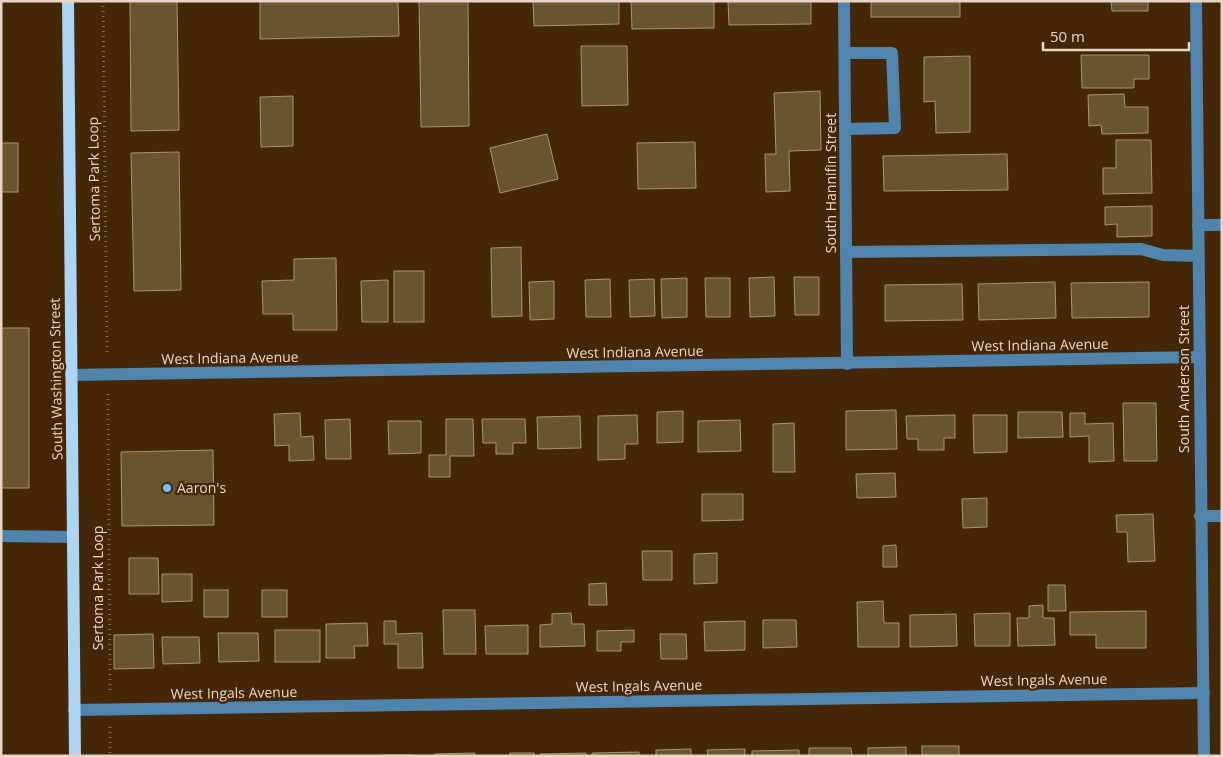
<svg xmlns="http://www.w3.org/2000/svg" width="1223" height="757" font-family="'Open Sans',sans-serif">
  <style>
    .building { fill: #68552e; stroke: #aa956c }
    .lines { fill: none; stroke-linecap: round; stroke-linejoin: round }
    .path { stroke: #856c53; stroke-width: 3; stroke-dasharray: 1 4; stroke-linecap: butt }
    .minor { stroke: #5084ad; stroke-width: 12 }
    .major { stroke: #acd4f5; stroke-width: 12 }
    .poi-dot { fill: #78bff8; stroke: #442707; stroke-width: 2 }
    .labels { text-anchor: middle; stroke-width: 4.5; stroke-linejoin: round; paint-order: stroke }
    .street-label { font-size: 14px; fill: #e8d5c5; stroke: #442707 }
    .poi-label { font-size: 14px; fill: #e8d5c5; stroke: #442707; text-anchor: start }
  </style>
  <rect width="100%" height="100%" fill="#442707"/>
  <!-- building -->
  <g class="building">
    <path d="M130,1h47l2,129 -48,1z"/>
    <path d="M260,1h138l1,35 -139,3z"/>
    <path d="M419,1h49l1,125 -48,1z"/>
    <path d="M533,1h86v23l-85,2z"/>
    <path d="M631,1h83v27l-82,1z"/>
    <path d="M728,1h83v23l-82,1z"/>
    <rect x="871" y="1" width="89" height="16"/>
    <path d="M1111,1h37v10h-36z"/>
    <path d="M581,46h46l1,59 -46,1z"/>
    <path d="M1081,55h68v24h-15v9h-52z"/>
    <path d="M970,56v76l-34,1 -1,-32 -11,1v-45z"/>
    <path d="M820,91l1,59 -32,1 1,40 -24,1 -1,-38h11l-2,-61z"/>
    <path d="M1124,94l1,13h23v26l-46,1 -1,-9 -12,1 -1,-31z"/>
    <path d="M293,96v50l-32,1 -1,-50z"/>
    <path d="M547,134l11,45 -58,14 -10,-45z"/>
    <path d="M1116,140h35l1,53 -49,1v-26h13z"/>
    <path d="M695,142l1,46 -58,1 -1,-46z"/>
    <rect x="1" y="143" width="17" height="49"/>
    <path d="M179,152l2,138 -47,1 -3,-138z"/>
    <path d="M1007,154l1,36 -124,1 -1,-35z"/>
    <path d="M1152,206v30l-35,1v-13l-12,1v-18z"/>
    <path d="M521,247l1,69 -30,1 -1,-69z"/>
    <path d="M336,258l1,72h-44v-16h-30l-1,-33 32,-1v-21z"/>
    <rect x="394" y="271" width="30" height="51"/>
    <path d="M774,277l1,39 -25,1 -1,-39z"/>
    <path d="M794,277h25v38h-24z"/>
    <path d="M687,278v39l-25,1 -1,-39z"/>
    <path d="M705,278h25v39h-24z"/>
    <path d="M610,279l1,38h-25l-1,-37z"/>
    <path d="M654,279l1,37 -25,1 -1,-37z"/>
    <path d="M388,280v42h-26l-1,-41z"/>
    <path d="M554,281v38l-24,1 -1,-38z"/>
    <path d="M1055,282l1,36 -77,2 -1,-36z"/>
    <path d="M1149,282v35l-77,1 -1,-35z"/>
    <path d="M962,284l1,36 -78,1v-36z"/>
    <rect x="1" y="328" width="28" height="160"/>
    <path d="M1123,403h33l1,58h-33z"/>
    <path d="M896,410l1,39 -51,1v-39z"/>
    <path d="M683,411v31l-26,1v-31z"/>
    <path d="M1018,412h44l1,25 -45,1z"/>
    <path d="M300,413l1,24 12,-1 1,24 -25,1v-16l-14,1 -1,-32z"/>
    <path d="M1070,413h15v11l28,-1 1,38 -25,1v-26l-19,1z"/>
    <path d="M637,415l1,29h-13v15l-27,1v-44z"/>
    <path d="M955,415v23h-11v12h-26v-11h-11l-1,-23z"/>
    <path d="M973,415h34v37l-33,1z"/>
    <path d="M580,416l1,32 -43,1 -1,-32z"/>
    <path d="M350,419l1,40h-25l-1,-39z"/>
    <path d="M446,419h27l1,37h-24v21h-21v-22h17z"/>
    <path d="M482,419h43l1,24h-13v11h-17v-11h-13z"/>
    <path d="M740,420l1,31 -43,1v-31z"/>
    <path d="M388,421h33v32l-32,1z"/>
    <path d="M794,423l1,49h-22v-48z"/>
    <path d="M213,450l1,75 -92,1 -1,-74z"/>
    <path d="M895,473l1,24 -39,1 -1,-24z"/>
    <path d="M702,494h41v26l-41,1z"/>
    <path d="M987,498v29l-24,1 -1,-29z"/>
    <path d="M1153,514l2,47 -27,1 -1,-30h-10l-1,-17z"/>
    <path d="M896,545l1,22h-14v-21z"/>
    <path d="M642,551h30v29h-29z"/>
    <path d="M717,553v30l-23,1v-30z"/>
    <path d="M129,558h29l1,36h-30z"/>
    <path d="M162,574h30v27l-30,1z"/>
    <path d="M606,583l1,22h-18v-21z"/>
    <path d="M1048,585h17l1,26h-18z"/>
    <rect x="204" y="590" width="24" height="27"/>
    <rect x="262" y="590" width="25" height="27"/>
    <path d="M883,601l1,22h15v24h-41l-1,-45z"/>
    <path d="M1043,605v13h11l1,27 -37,1 -1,-28h12v-12z"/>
    <path d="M443,610h32l1,44h-32z"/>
    <path d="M1146,611v37h-50v-13h-26v-23z"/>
    <path d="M571,613l1,11h12l1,22 -45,1v-22l12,-1v-10z"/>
    <path d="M1010,613v33h-35l-1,-32z"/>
    <path d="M956,614l1,32 -47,1v-32z"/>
    <path d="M763,620h33l1,27 -34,1z"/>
    <path d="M384,621h12v13l26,-1 1,35h-25v-24h-14z"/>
    <path d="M745,621v29l-40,1 -1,-29z"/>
    <path d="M367,623l1,23h-14l1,12h-29v-34z"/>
    <path d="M528,625v29h-42l-1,-28z"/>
    <rect x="275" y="630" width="45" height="32"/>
    <path d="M634,630v12h-13v9h-24v-20z"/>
    <path d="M218,633h40l1,28 -40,1z"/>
    <path d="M153,634l1,34 -40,1v-34z"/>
    <path d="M660,634h26l1,25h-26z"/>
    <path d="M162,637h37l1,26 -37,1z"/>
    <rect x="922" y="746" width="37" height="10"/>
    <path d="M906,747v9h-38v-8z"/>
    <path d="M809,748h42l1,8h-43z"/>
    <path d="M691,749v7h-35v-6z"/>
    <path d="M745,749v7h-37l-1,-6z"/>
    <path d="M799,750v6h-47v-5z"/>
    <path d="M639,752v4h-47v-3z"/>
    <path d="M475,753v3h-40v-2z"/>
    <rect x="510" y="753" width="24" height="3"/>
    <path d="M586,753v3h-46v-2z"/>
    <rect x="383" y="755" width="30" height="1"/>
  </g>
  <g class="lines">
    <!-- path -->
    <g class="path">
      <path d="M103,1l4,355"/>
      <path d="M108,394l2,297"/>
      <path d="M110,727v29"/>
    </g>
    <!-- minor -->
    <g class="minor">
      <path d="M844,1l3,363"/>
      <path d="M1196,1l8,755"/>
      <path d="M845,53h47l3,75 -50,1"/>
      <path d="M1198,225h24"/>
      <path d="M846,252l295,-3 22,6 35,1"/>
      <path d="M71,375l1129,-18"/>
      <path d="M1200,516h22"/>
      <path d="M1,536l72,1"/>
      <path d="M74,710l1130,-17"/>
    </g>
    <!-- major -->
    <path class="major" d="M68,1l7,755"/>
  </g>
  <!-- markers -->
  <circle class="poi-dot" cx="167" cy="488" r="5"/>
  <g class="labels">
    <!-- street labels -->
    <g class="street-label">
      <text transform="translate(94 179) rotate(-91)" y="5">Sertoma Park Loop</text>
      <text transform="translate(831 183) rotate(-90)" y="5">South Hannifin Street</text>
      <text transform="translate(1040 345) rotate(-1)" y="5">West Indiana Avenue</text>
      <text transform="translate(635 352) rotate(-1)" y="5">West Indiana Avenue</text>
      <text transform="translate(230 358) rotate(-1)" y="5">West Indiana Avenue</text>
      <text transform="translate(56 379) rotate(-91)" y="5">South Washington Street</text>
      <text transform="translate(1184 379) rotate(-90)" y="5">South Anderson Street</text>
      <text transform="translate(98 588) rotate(-90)" y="5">Sertoma Park Loop</text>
      <text transform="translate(1044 680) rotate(-1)" y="5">West Ingals Avenue</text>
      <text transform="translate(639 686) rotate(-1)" y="5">West Ingals Avenue</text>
      <text transform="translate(234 693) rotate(-1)" y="5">West Ingals Avenue</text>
    </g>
    <!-- poi labels -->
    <g class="poi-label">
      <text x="177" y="493">Aaron's</text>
    </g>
  </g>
  <!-- border -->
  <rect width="1223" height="757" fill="none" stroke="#e8d5c5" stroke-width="5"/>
  <!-- scale -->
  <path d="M1043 42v8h146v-8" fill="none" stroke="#e8d5c5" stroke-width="2.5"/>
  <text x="1050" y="42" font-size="15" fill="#e8d5c5" stroke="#442707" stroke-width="4" paint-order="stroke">50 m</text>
</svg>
